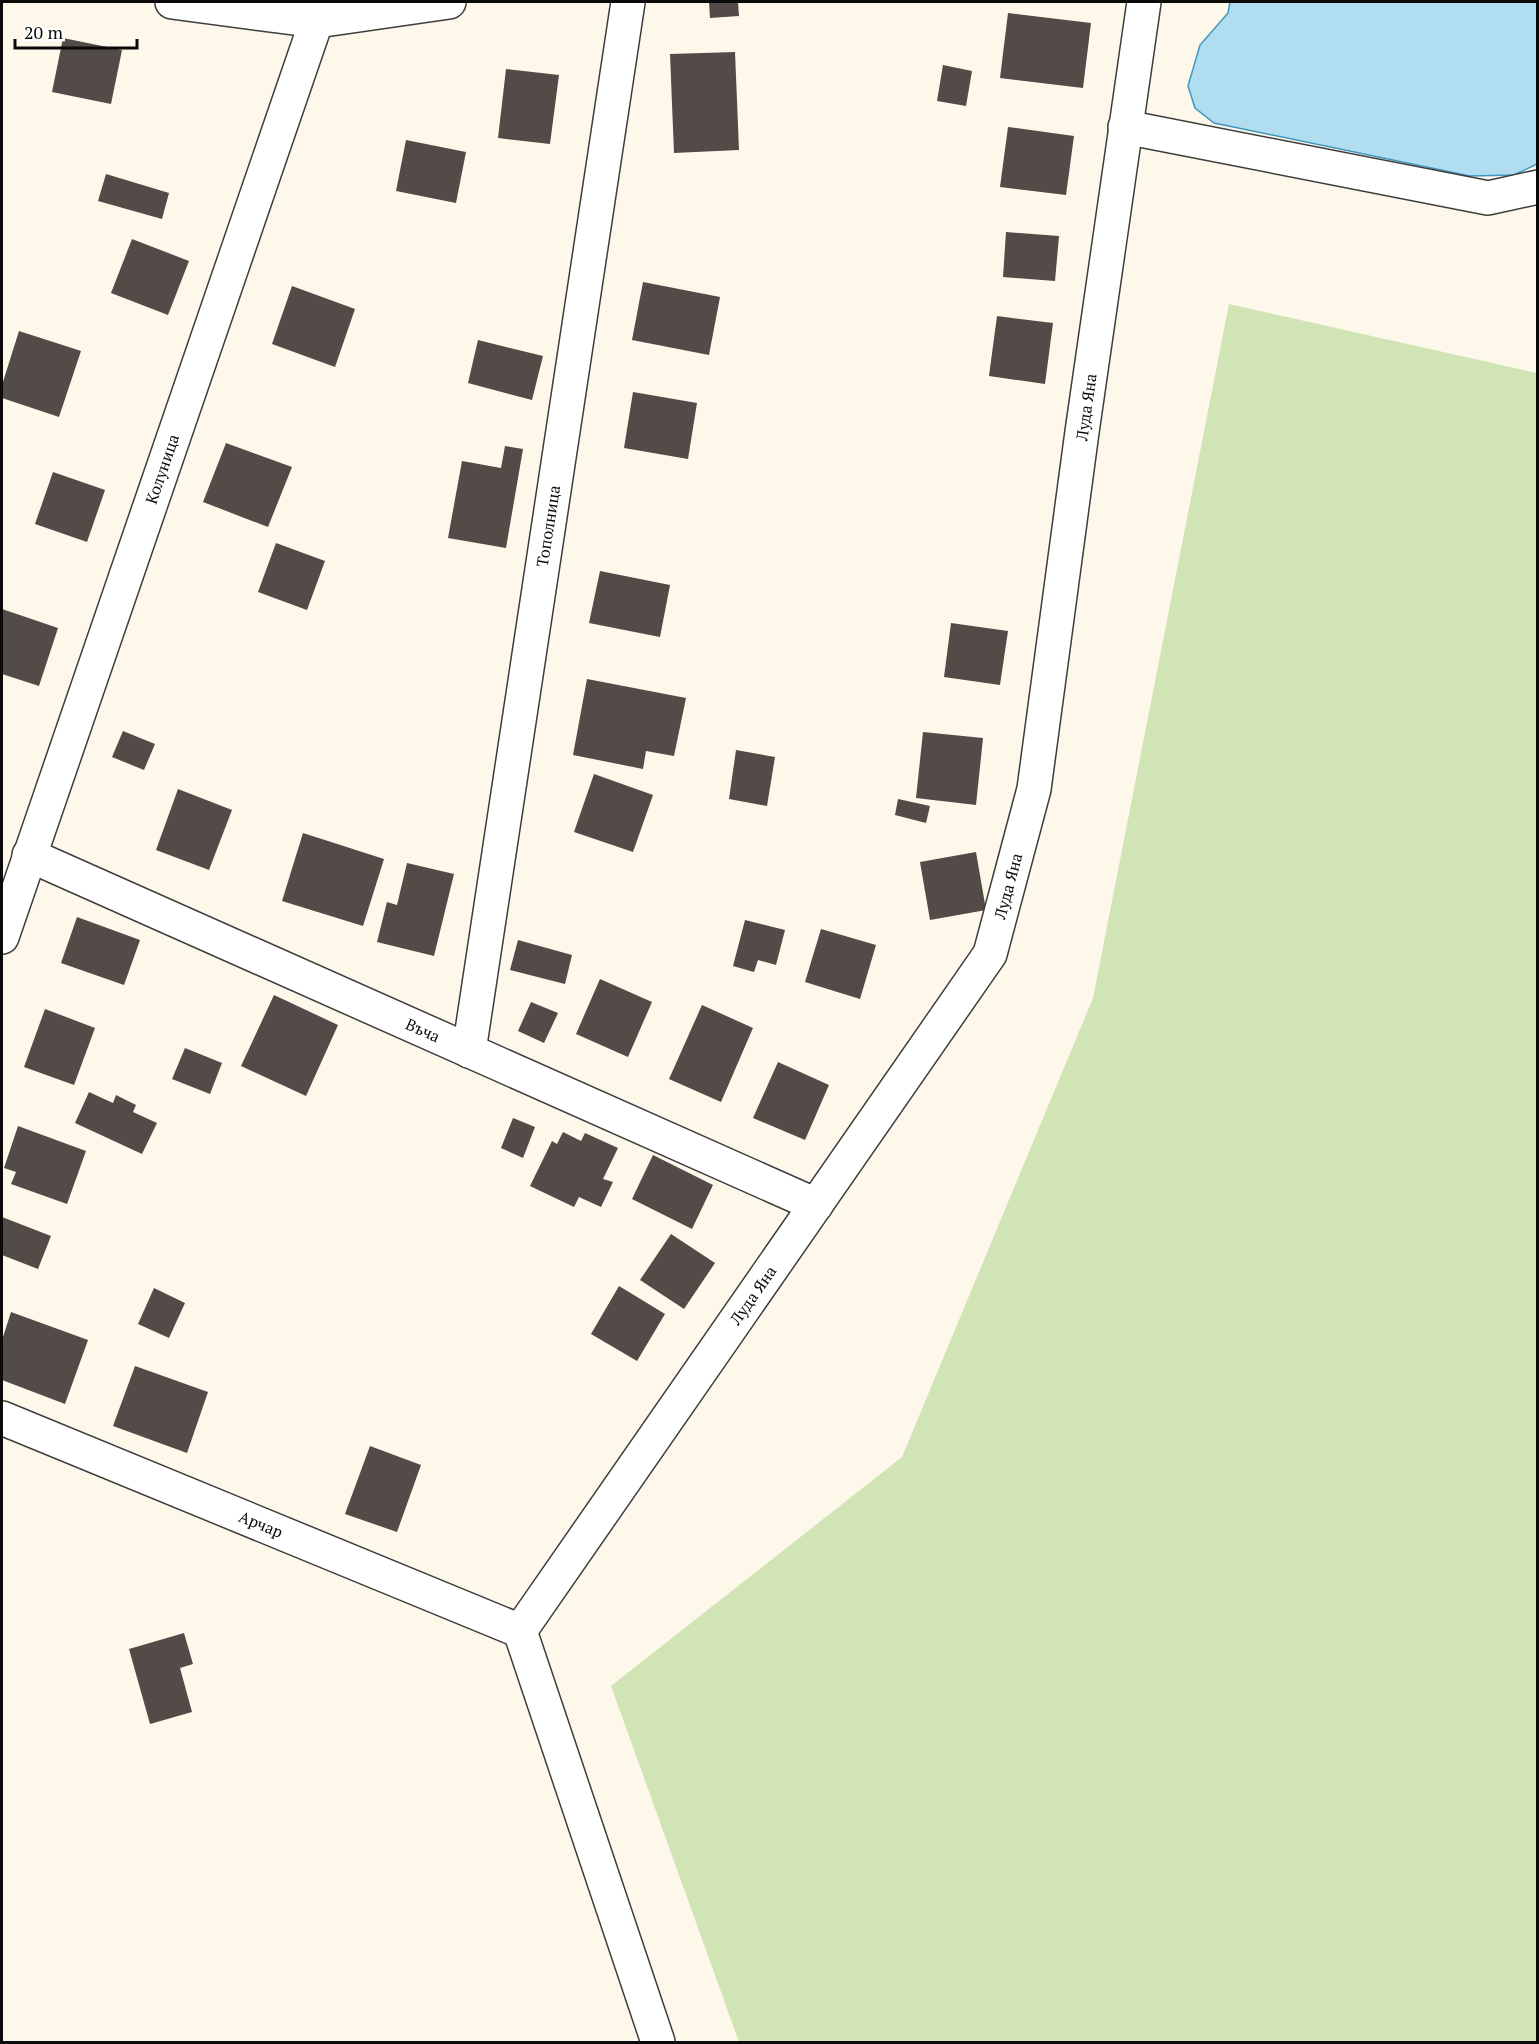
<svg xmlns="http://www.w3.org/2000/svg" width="1539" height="2044" font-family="'PT Serif',serif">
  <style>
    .green { fill: #d1e4b6 }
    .water { fill: #b1ddf1; stroke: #3e96c2; stroke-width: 1.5 }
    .building { fill: #524b47 }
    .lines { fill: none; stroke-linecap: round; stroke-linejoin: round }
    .minor-casing { stroke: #3d3d3d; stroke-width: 36 }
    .minor { stroke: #fff; stroke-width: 33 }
    .labels { text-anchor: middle; stroke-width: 6; stroke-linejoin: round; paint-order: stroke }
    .street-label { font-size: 16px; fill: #0a0a0a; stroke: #fff }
  </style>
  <rect width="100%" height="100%" fill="#fdf8e9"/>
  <!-- green -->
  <path class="green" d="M1229,304l308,69v1669h-798l-128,-356 291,-229 191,-459z"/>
  <!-- water -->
  <path class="water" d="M1230,2h307v162l-23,11 -44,1 -256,-53 -19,-15 -7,-22 12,-41 28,-32z"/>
  <!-- building -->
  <g class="building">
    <path d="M709,2h29l1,14 -29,2z"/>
    <path d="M1008,13l83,10 -8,65 -83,-10z"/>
    <path d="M63,38l59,12 -11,54 -59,-12z"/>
    <path d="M735,52l4,98 -65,3 -4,-99z"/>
    <path d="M943,65l29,6 -6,35 -29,-5z"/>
    <path d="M506,69l53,6 -9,69 -52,-6z"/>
    <path d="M1008,127l66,9 -8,59 -66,-8z"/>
    <path d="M406,140l60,12 -10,51 -60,-12z"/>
    <path d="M106,174l63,19 -7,26 -64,-18z"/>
    <path d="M1006,232l53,4 -4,45 -52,-4z"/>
    <path d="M132,239l57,22 -21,54 -57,-22z"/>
    <path d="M643,282l77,15 -11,58 -77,-15z"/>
    <path d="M292,286l63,23 -20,58 -63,-23z"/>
    <path d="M997,316l56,7 -8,61 -56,-8z"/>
    <path d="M19,331l62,20 -22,66 -57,-19v-13z"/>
    <path d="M478,340l65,16 -11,44 -64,-17z"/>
    <path d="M633,392l64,11 -9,56 -64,-11z"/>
    <path d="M226,443l66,24 -24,60 -65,-25z"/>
    <path d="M505,446l18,3 -17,99 -58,-10 14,-77 39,7z"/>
    <path d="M53,472l52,18 -18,52 -52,-18z"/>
    <path d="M276,543l49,18 -18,49 -49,-18z"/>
    <path d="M600,571l70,14 -10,52 -71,-14z"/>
    <path d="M2,609l56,19 -19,58 -37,-12z"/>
    <path d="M951,623l57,8 -8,54 -56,-8z"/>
    <path d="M587,679l99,19 -12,58 -28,-5 -3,18 -70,-14z"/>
    <path d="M123,731l32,13 -11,26 -32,-13z"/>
    <path d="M923,732l60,6 -7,67 -60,-7z"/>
    <path d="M736,750l39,7 -8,49 -38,-7z"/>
    <path d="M594,774l59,21 -20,57 -59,-20z"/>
    <path d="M178,789l54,21 -23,60 -53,-20z"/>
    <path d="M898,799l32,7 -4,17 -31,-8z"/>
    <path d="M303,833l81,26 -21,67 -81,-25z"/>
    <path d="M976,852l10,58 -56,10 -10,-58z"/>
    <path d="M407,863l47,11 -20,82 -57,-14 10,-40 10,3z"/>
    <path d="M77,917l63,23 -16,45 -63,-22z"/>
    <path d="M745,920l40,10 -9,35 -18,-5 -4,12 -21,-6z"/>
    <path d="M821,929l55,16 -16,54 -55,-17z"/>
    <path d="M518,940l54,15 -7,29 -55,-14z"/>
    <path d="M600,979l52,23 -24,55 -52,-23z"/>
    <path d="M274,995l64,30 -32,71 -65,-30z"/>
    <path d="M531,1002l27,11 -14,30 -26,-12z"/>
    <path d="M702,1005l51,23 -32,74 -52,-23z"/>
    <path d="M45,1009l50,19 -21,57 -50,-18z"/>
    <path d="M185,1048l37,15 -12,31 -38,-15z"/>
    <path d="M778,1062l51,23 -24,55 -52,-22z"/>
    <path d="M89,1092l24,11 3,-8 20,10 -3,7 24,11 -15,31 -67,-31z"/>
    <path d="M513,1118l22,9 -12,31 -22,-10z"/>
    <path d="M18,1126l68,25 -19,53 -56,-20 5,-12 -12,-4z"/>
    <path d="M563,1132l18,9 4,-8 33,15 -15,31 10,3 -12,25 -22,-10 -5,10 -44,-21 22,-45 5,3z"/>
    <path d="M653,1155l60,30 -21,44 -60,-30z"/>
    <path d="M2,1217l49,19 -13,33 -36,-14z"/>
    <path d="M671,1234l44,29 -31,46 -44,-29z"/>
    <path d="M619,1286l46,28 -28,47 -46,-27z"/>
    <path d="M154,1288l31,15 -16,35 -31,-14z"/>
    <path d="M11,1312l77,28 -23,64 -63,-24v-40z"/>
    <path d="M135,1366l73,26 -21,61 -74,-27z"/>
    <path d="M370,1446l51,19 -24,67 -52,-18z"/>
    <path d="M184,1633l9,31 -13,4 12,44 -42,12 -21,-75z"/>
  </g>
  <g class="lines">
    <defs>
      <g id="minor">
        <path d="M172,2l145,19 132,-19"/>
        <path d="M1125,127l363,71 50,-11"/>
        <path d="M29,855l787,350"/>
        <path d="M2,937l321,-935"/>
        <path d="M469,1051l159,-1049"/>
        <path d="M2,1418l518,213"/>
        <path d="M520,1631l470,-677 44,-165 48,-357 62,-430"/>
        <path d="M520,1631l138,411"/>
      </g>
    </defs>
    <!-- minor casing -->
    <use href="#minor" class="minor-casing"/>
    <!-- minor -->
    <use href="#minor" class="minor"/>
  </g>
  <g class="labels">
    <!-- street labels -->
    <g class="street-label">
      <text transform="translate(1086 407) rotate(-82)" y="6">Луда Яна</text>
      <text transform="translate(162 469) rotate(-71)" y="6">Колуница</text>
      <text transform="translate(548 526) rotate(-81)" y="6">Тополница</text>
      <text transform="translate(1008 886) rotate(-75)" y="6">Луда Яна</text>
      <text transform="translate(423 1030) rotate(24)" y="6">Въча</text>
      <text transform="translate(753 1295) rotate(-55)" y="6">Луда Яна</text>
      <text transform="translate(261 1524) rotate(22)" y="6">Арчар</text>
    </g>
  </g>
  <!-- border -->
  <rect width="1539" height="2044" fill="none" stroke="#0a0a0a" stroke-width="6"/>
  <!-- scale -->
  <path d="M15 39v9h122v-9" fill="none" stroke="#0a0a0a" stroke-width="3"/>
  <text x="24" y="39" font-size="18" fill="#0a0a0a" stroke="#ffffff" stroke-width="4.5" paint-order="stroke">20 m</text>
</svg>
